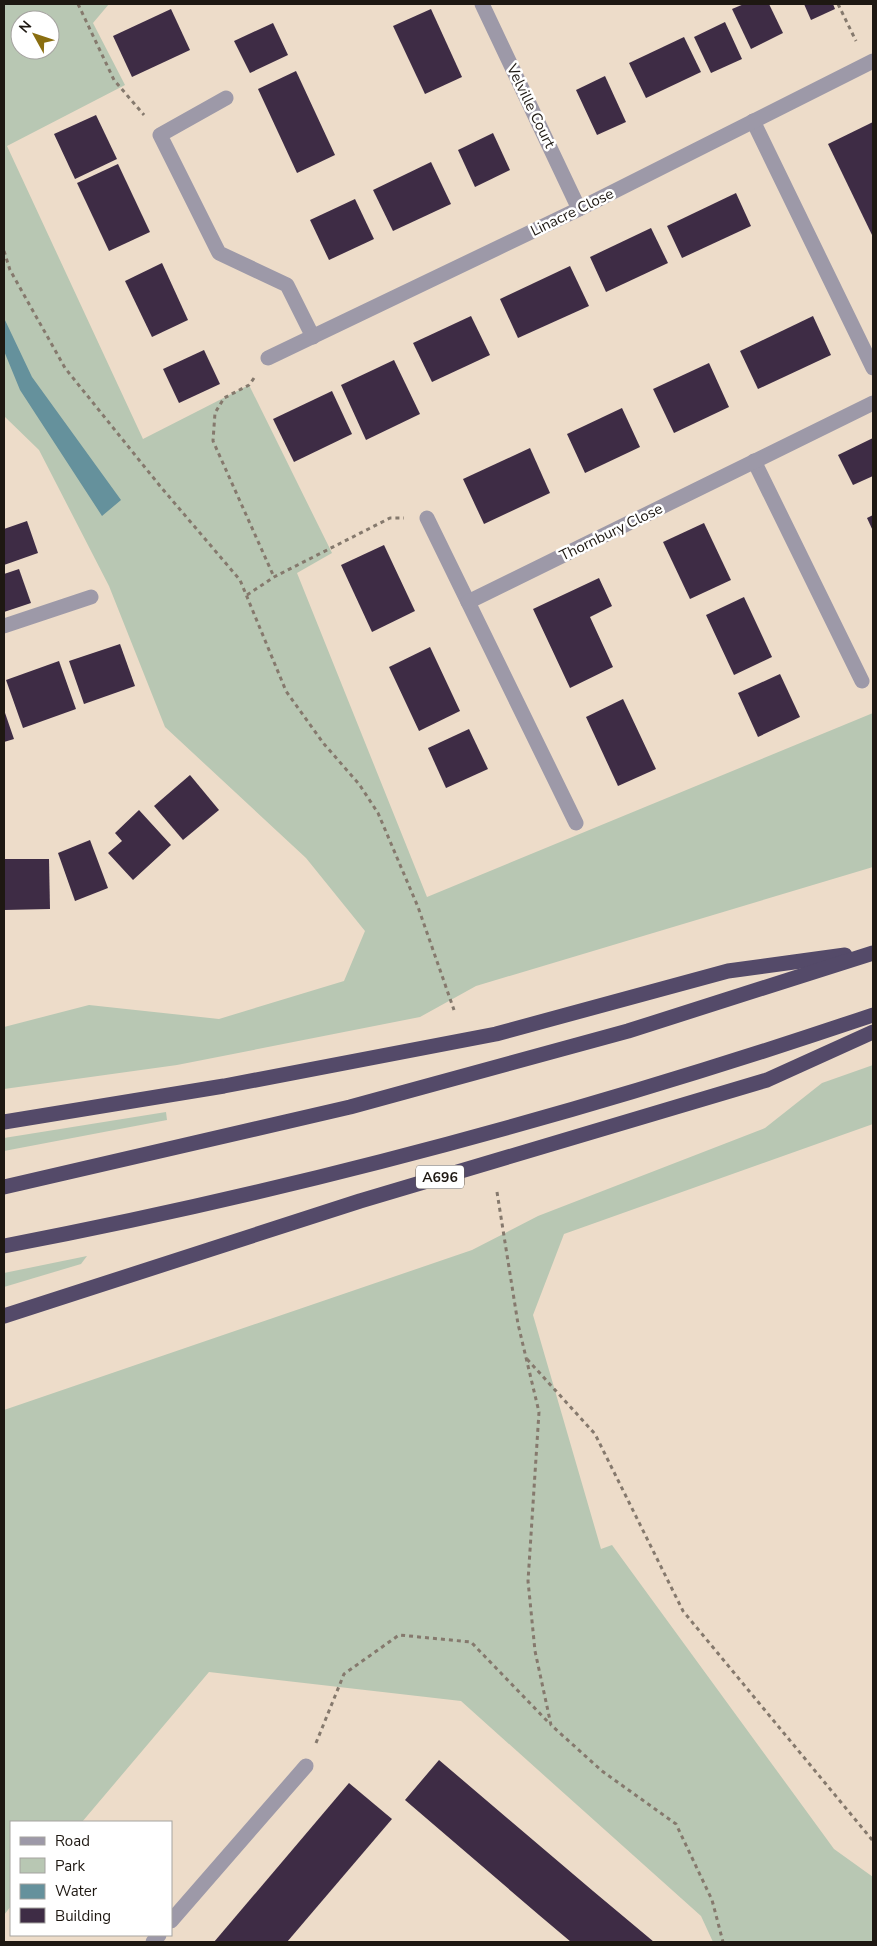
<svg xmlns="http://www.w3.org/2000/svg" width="877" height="1946" font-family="'Nunito Sans',sans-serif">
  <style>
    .green { fill: #b8c7b3; fill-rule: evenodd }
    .water { fill: #65919c }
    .building { fill: #3e2c45 }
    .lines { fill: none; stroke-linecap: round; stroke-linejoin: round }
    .path { stroke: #85796d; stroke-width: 3; stroke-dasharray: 4 4; stroke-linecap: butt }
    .minor { stroke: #9d99a8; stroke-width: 15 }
    .highway { stroke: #544a69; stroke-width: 15 }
    .labels { text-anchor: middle; stroke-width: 5; stroke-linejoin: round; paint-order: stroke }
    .shield { fill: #fff; stroke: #625d59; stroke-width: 1 }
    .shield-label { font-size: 14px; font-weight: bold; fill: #1e1812 }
    .street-label { font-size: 15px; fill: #1e1812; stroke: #fff }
  </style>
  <rect width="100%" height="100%" fill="#eddcc9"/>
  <!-- green -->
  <g class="green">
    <path d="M4,4h105l-16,19 32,62 -118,61 136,293 106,-54 83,168 -35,20 130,324 446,-184v154l-397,119 -56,31 -243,48 -173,24v-62l85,-22 130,14 125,-38 21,-50 -59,-73 -141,-131 -56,-141 -70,-136 -35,-34zM20,20h30v30h-30z"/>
    <path d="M873,1065v59l-309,110 -31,81 68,234 11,-4 222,304 39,28v65h-160l-12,-26 -240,-215 -252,-29 -127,150h-71v84l-7,9v-505l468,-160 66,-34 227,-88 57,-45z"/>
    <path d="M166,1112l1,8 -163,31v-13z"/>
    <path d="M87,1256l-6,8 -77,23v-14z"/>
  </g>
  <!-- water -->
  <path class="water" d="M4,318l28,59 89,123 -19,16 -82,-126 -16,-39z"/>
  <!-- building -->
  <g class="building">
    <path d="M744,4h25l14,29 -32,16 -19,-40z"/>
    <path d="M804,4h29l2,5 -24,11z"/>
    <path d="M171,9l19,41 -58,27 -19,-41z"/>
    <path d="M431,9l31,68 -37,17 -32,-68z"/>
    <path d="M725,22l17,37 -31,14 -17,-36z"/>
    <path d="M273,23l15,32 -38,18 -16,-32z"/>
    <path d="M684,37l17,35 -55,26 -17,-35z"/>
    <path d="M296,71l39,84 -38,18 -39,-84z"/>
    <path d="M605,76l21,46 -29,13 -21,-45z"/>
    <path d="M96,115l21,44 -42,20 -21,-45z"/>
    <path d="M873,122v115l-45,-93z"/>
    <path d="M493,133l17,37 -35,17 -17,-37z"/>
    <path d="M431,162l20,42 -58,27 -20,-41z"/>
    <path d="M118,164l32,68 -41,19 -32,-68z"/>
    <path d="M736,193l15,33 -69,32 -15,-32z"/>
    <path d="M355,199l19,40 -45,21 -19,-40z"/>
    <path d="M651,228l17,35 -62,29 -16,-35z"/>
    <path d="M162,263l26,57 -36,17 -27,-56z"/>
    <path d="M570,266l19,40 -71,32 -18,-39z"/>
    <path d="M471,316l19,39 -58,27 -19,-39z"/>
    <path d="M813,316l18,39 -73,34 -18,-38z"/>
    <path d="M204,350l16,34 -41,19 -16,-34z"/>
    <path d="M394,360l26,54 -54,26 -25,-55z"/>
    <path d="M709,363l20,44 -55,26 -21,-44z"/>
    <path d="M332,391l20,43 -58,28 -21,-43z"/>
    <path d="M622,408l18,39 -55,26 -18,-39z"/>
    <path d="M873,438v38l-20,9 -15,-30z"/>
    <path d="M530,448l20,45 -66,31 -21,-45z"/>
    <path d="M873,515v16l-6,-13z"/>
    <path d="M27,521l11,32 -34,12v-36z"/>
    <path d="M704,523l27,57 -41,19 -27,-57z"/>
    <path d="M384,545l31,66 -43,21 -31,-67z"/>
    <path d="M19,569l12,34 -27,9v-38z"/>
    <path d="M599,578l13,28 -22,11 23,50 -43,21 -37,-79z"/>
    <path d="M744,597l28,60 -38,18 -28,-60z"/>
    <path d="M120,644l15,42 -51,18 -15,-43z"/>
    <path d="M430,647l30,64 -41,20 -30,-64z"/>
    <path d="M59,661l17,48 -53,19 -17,-48z"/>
    <path d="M780,674l20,43 -42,20 -20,-44z"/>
    <path d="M623,699l33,70 -38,17 -32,-69z"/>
    <path d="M4,710l10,29 -10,3z"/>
    <path d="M469,729l19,40 -42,19 -18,-40z"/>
    <path d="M190,775l29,35 -36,30 -29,-34z"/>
    <path d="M139,810l32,35 -38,35 -25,-27 14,-12 -7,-8z"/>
    <path d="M90,840l18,48 -33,13 -17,-48z"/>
    <path d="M4,859h45l1,50 -46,1z"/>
    <path d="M439,1760l154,131 61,51h-83l-32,-27 -134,-115z"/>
    <path d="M349,1783l43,36 -105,123h-73z"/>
  </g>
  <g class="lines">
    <!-- path -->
    <g class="path">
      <path d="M78,4l36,76 30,35"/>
      <path d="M838,4l18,37"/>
      <path d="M4,251l6,19 55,98 95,118 80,94 46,111 38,53 35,40 19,29 40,94 36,103"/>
      <path d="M254,378l-5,7 -25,13 -9,15 -2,28 61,136"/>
      <path d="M247,595l27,-18 116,-59h14"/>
      <path d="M497,1192l21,132 21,88 -11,169 7,70 16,74 51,46 74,53 36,76 11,42"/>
      <path d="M527,1359l68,75 88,177 190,230"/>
      <path d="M316,1743l28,-69 55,-39 72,7 79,82"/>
    </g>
    <!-- minor -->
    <g class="minor">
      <path d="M482,4l97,205"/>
      <path d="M226,98l-66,37 59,118 68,32 26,52"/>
      <path d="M753,121l120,247"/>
      <path d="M268,358l311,-149 294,-148"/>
      <path d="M754,461l108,220"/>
      <path d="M427,518l149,305"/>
      <path d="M468,602l405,-199"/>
      <path d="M4,626l87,-29"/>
      <path d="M171,1921l135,-155"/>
      <path d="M153,1942l6,-7"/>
    </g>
    <!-- highway -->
    <g class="highway">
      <path d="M4,1122l220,-36 272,-52 232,-63 117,-16"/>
      <path d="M4,1187l346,-80 278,-76 245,-78"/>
      <path d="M4,1246c294,-56 585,-135 869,-231"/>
      <path d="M4,1316l356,-115 407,-121 106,-48"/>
    </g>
  </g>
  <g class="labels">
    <!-- shield labels -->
    <rect class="shield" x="416" y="1165.5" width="48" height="23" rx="4"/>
    <g class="shield-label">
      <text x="440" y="1182">A696</text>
    </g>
    <!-- street labels -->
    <g class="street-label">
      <text transform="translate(531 106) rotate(64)" y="5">Velville Court</text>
      <text transform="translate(572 212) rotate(-26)" y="5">Linacre Close</text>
      <text transform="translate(611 532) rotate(-26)" y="5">Thornbury Close</text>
    </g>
  </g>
  <!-- border -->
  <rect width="877" height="1946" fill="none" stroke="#1e1812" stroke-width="10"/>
  <!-- legend -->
  <rect x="10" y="1821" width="162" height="115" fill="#ffffff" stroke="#a5a3a0"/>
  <rect x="20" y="1837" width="25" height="8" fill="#9d99a8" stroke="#a5a3a0"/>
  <text x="55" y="1846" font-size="15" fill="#1e1812">Road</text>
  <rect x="20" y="1858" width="25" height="15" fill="#b8c7b3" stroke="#a5a3a0"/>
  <text x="55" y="1871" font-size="15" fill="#1e1812">Park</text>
  <rect x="20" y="1884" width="25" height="15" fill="#65919c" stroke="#a5a3a0"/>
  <text x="55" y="1896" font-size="15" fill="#1e1812">Water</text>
  <rect x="20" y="1908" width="25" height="15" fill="#3e2c45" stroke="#a5a3a0"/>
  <text x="55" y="1921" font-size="15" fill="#1e1812">Building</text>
  <!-- north arrow -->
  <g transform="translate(35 35) rotate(310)"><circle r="24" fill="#ffffff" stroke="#a5a3a0"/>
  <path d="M0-4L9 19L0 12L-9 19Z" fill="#8a6e10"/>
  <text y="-8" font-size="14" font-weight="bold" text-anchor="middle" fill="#1e1812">N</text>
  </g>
</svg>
